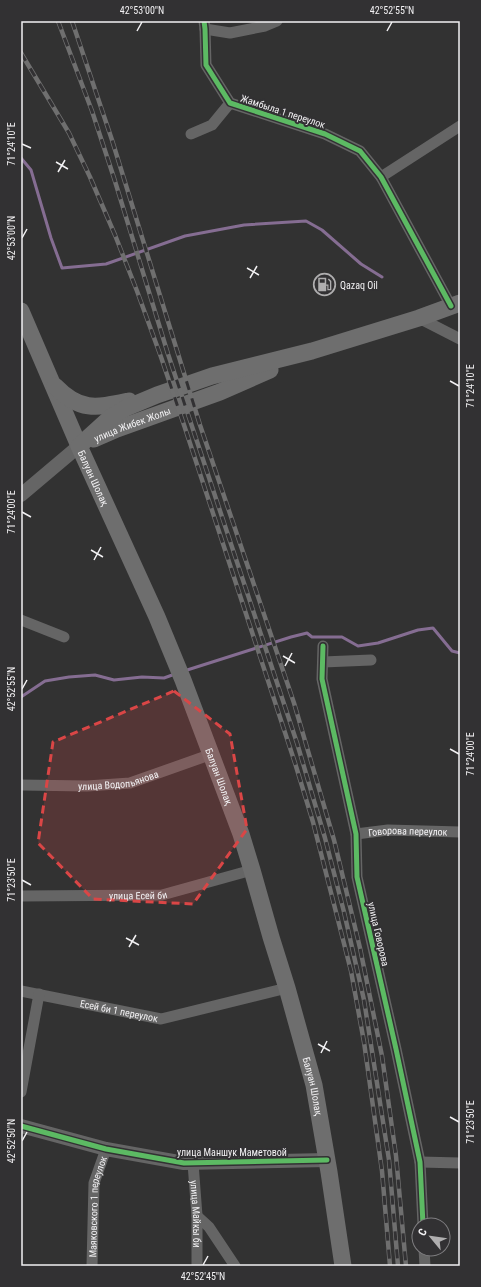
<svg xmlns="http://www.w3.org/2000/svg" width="481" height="1287" font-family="'Roboto Condensed',sans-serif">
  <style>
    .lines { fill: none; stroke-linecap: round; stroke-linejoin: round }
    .stream { stroke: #856d92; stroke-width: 3 }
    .minor { stroke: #656565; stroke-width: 11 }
    .tertiary { stroke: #656565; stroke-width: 14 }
    .primary { stroke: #6e6e6e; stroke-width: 17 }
    .rail-casing { stroke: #6f6f6f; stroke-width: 4.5 }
    .rail { stroke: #323133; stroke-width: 3; stroke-dasharray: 9; stroke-linecap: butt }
    .cycleway-casing { stroke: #323133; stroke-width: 8 }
    .cycleway { stroke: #5cba63; stroke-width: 5 }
    .marked { fill: #da4646; fill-opacity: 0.2; stroke: #da4646; stroke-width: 3; stroke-dasharray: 8 5; stroke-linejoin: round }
    .ticks { fill: none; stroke: #f2f1f3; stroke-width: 1.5 }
    .labels { text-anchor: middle; stroke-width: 4; stroke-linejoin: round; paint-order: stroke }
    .street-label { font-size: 10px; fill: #f2f1f3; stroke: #323133 }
    .poi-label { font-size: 10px; fill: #f2f1f3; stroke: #323133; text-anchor: start }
    .neatline { fill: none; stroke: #f2f1f3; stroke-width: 1.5 }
    .ticks-label { font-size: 10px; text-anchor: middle; fill: #f2f1f3 }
  </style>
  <rect width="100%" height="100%" fill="#323232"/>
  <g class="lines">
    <!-- stream -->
    <g class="stream">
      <path d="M21,158l10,12 20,68 11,30 44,-4 79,-28 59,-11 62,-4 16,9 39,34 21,13"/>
      <path d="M184,671l107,-34 16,-4 5,4h30l16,9 20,-3 40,-13 15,-2 19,23 8,2"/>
      <path d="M21,697l24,-16 24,-4 26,-2 19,5 28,-3 22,1 11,-4"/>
    </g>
    <!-- minor -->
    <g class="minor">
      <path d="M204,21l1,8 1,36 24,38 95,31 35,17 21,26 70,129"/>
      <path d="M205,29l25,4 35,-7 12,-5"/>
      <path d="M191,134l21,-9 18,-22"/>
      <path d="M381,177l79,-51"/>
      <path d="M419,318l41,21"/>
      <path d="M21,620l43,17"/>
      <path d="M323,646l-1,33 34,155 1,43 39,172 24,113 3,63"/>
      <path d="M323,662l48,-2"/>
      <path id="s1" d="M21,785l66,1 43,-3 82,-29"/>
      <path id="s2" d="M356,834l32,-4 72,2"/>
      <path id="s3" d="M21,896l141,-1 90,-25"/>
      <path id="s4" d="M21,991l140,28 126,-31"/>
      <path d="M21,1092l18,-98"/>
      <path d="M420,1162l40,1"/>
      <path id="s5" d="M193,1163l4,53v50"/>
      <path d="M197,1216l12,11 26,39"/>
      <path d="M424,1249l1,17"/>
      <path id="s6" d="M92,1266l2,-83 12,-34"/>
    </g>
    <!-- tertiary -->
    <g class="tertiary">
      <path d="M21,495l58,-49"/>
      <path d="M21,1126l85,23 78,14 143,-3"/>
    </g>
    <!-- primary -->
    <g class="primary">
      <path id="s7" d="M21,311l58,135 78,171 26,63 58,154 11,36 19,67 16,51 27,97 15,87 14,94"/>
      <path d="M55,386c25,26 41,22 74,15"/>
      <path id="s8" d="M94,439l23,-10 103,-37 50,-22"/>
      <path d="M79,446l32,-29 15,-9 31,-13 55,-19 100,-25 107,-33 41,-15"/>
    </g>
    <defs>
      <g id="rail">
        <path d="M58,21l34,90 22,67 54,176 129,389 28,95 19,74 20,88 25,160 9,106"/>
        <path d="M72,21l40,119 88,285 94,278 40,137 26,108 22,108 14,100 10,110"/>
        <path d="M21,53l48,80 21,44 25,58 22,56 24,66 24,71 110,335 18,59 38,149 13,71 18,129 8,95"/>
      </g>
    </defs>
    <!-- rail casing -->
    <use href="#rail" class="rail-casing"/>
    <!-- rail -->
    <use href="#rail" class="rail"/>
    <defs>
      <g id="cycleway">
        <path d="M204,21l1,8 1,36 24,38 95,31 35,17 21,26 70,129"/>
        <path d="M323,646l-1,33 34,155 1,43 39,172 24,113 3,63"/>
        <path d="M21,1126l85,23 78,14 143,-3"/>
      </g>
    </defs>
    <!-- cycleway casing -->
    <use href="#cycleway" class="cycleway-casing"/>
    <!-- cycleway -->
    <use href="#cycleway" class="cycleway"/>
  </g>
  <!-- marked area -->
  <path class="marked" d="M174,691l56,43 17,95 -54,75 -100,-5 -55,-56 15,-101z"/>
  <!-- ticks -->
  <path class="ticks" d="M137,31l5,-9M387,31l5,-9M22,144l9,4M56,162l12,7M58,172l7,-12M22,238l5,-9M247,268l12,7M250,278l7,-12M450,381l9,5M22,512l9,5M91,550l12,7M94,560l7,-13M283,656l12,7M285,666l7,-13M22,689l5,-9M450,749l9,5M22,880l9,5M126,938l13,7M129,947l7,-12M318,1044l12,7M321,1053l6,-12M450,1117l9,5M22,1141l5,-9M203,1265l5,-9"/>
  <!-- icons -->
  <defs>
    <symbol id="fuel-ring" viewBox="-11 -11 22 22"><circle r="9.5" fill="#323133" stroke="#afaeaf" stroke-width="1.5"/><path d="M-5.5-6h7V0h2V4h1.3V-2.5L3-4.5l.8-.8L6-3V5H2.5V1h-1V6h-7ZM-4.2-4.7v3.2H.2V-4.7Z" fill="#afaeaf"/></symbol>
  </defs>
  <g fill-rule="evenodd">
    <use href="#fuel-ring" x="312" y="272" width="25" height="25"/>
  </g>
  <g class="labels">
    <!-- street labels -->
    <g class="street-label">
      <text transform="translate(283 111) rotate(18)" y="4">Жамбыла 1 переулок</text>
      <text dy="4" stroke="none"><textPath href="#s8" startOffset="41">улица Жибек Жолы</textPath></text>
      <text dy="4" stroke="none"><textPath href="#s7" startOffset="182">Балуан Шолақ</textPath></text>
      <text dy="4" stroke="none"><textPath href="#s7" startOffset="506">Балуан Шолақ</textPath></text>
      <text dy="4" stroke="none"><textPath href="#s1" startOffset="98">улица Водопьянова</textPath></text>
      <text dy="4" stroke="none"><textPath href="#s2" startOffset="52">Говорова переулок</textPath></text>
      <text dy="4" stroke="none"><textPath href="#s3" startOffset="117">улица Есей би</textPath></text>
      <text transform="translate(379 934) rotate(77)" y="4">улица Говорова</text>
      <text dy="4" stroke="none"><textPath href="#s4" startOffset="100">Есей би 1 переулок</textPath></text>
      <text dy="4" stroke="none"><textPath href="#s7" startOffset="830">Балуан Шолақ</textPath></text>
      <text x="232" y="1156">улица Маншук Маметовой</text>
      <text dy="4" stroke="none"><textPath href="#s6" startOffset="60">Маяковского 1 переулок</textPath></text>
      <text dy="4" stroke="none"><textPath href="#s5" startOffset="51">улица Майкы би</textPath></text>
    </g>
    <!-- poi labels -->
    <g class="poi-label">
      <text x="340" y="289">Qazaq Oil</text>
    </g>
  </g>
  <!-- border -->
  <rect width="481" height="1287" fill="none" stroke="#323133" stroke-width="44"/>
  <!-- north arrow -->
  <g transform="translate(431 1237) rotate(299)"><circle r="19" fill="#323133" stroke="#7f7e80"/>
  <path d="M0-3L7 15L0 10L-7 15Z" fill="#afaeaf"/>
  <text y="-6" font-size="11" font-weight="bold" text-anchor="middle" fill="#f2f1f3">С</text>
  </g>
  <rect x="22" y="22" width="437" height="1243" class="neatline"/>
  <g class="ticks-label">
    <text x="142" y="14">42°53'00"N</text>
    <text x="392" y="14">42°52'55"N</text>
    <text transform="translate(11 144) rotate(-90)" y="4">71°24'10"E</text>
    <text transform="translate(11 238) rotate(-90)" y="4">42°53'00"N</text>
    <text transform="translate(470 386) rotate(-90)" y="4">71°24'10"E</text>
    <text transform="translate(11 512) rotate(-90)" y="4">71°24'00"E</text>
    <text transform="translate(11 689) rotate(-90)" y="4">42°52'55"N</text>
    <text transform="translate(470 754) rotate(-90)" y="4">71°24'00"E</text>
    <text transform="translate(11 880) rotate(-90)" y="4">71°23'50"E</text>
    <text transform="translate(470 1122) rotate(-90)" y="4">71°23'50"E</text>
    <text transform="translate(11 1141) rotate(-90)" y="4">42°52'50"N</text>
    <text x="203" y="1280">42°52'45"N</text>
  </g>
</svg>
